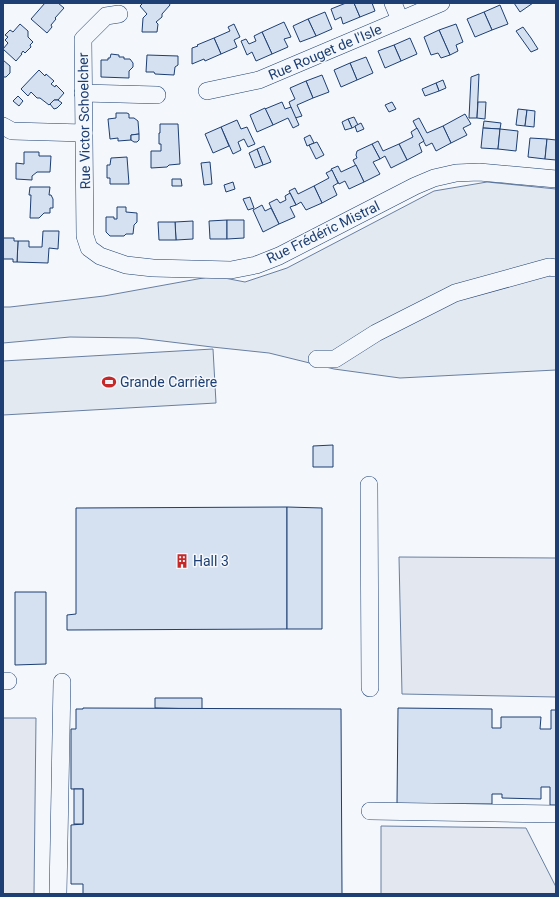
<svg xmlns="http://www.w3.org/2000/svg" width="559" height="897" font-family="Roboto,sans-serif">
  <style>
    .green { fill: #e3e9f0; stroke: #687fa3 }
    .parking { fill: #e3e8f0; stroke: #687fa3 }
    .building { fill: #d5e0f0; stroke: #1d3f73 }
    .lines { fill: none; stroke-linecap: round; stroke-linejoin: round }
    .minor-casing { stroke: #1d3f73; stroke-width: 18 }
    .minor { stroke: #f4f7fb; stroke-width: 17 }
    .labels { text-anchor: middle; stroke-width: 3; stroke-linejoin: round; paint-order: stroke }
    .street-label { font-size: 14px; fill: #1d3f73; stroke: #f4f7fb }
    .poi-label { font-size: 14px; fill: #1d3f73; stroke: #f4f7fb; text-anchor: start }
  </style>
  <rect width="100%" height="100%" fill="#f4f7fb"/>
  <!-- green -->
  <g class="green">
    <path d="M487,182l69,7v181l-156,8 -66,-9 -65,-16 -57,-6 -74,-9 -68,-1 -67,6v-36h7l94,-11 110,-20 31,6 42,-14 147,-77z"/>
    <path d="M213,349l3,54 -213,12v-54z"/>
  </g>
  <!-- parking -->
  <g class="parking">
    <path d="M399,557l157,1v139l-154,-3z"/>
    <path d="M3,718h33l-2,176h-31z"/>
    <path d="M381,826l145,2 30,59v7h-175z"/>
  </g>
  <!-- building -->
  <g class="building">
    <path d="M45,3h13l6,5 -9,10 1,1 -5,6 1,2 -5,6 -16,-14z"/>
    <path d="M143,3h26l1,2 -8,9v3l-6,5 2,2 -1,8h-15l1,-14 4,-4 -7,-8z"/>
    <path d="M346,3h8l6,14 -17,7 -2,-7 -6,3 -4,-11z"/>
    <path d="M354,3h18l3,8 -15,6z"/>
    <path d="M514,3h19l-13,9z"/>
    <path d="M500,5l8,19 -16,6 -8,-18z"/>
    <path d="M325,12l7,17 -16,7 -8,-17z"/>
    <path d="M484,12l8,18 -17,7 -8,-18z"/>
    <path d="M308,19l8,17 -16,6 -7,-16z"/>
    <path d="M284,22l7,15 -7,2 4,8 -16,7 -10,-22z"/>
    <path d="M20,24l8,7v6l5,5 -3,3 1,2 -6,6 -2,-2 -2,3h1l-6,7 -13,-12 5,-6 -3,-3 3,-3 -3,-2 5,-5 3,2z"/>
    <path d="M234,24l6,13 -6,3 3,7 -16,7 -7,-16 16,-7 -2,-4z"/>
    <path d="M456,24l7,18 -7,3 2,6 -8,4 -11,-25z"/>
    <path d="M523,27l8,11 7,11 -7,3 -15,-21z"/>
    <path d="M439,30l11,25 -9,3 -3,-5 -7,2 -7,-18z"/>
    <path d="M262,32l10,22 -16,7 -4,-9 -5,3 -6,-14 5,-2 3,5 7,-3 -2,-5z"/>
    <path d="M214,38l7,16 -16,7 -1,-2 -12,5v-16l6,-2 -1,-1z"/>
    <path d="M410,38l7,16 -16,7 -7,-16z"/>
    <path d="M394,45l7,16 -16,7 -7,-17z"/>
    <path d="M111,54l8,1v2h5v2h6l3,4v4l-4,4v7l-28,-1v-17h7v-2h2z"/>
    <path d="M147,55l31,1v9l-3,2 -1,8 -19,-1 -1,-2h-8z"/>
    <path d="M366,57l7,16 -16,7 -7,-17z"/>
    <path d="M3,60l7,6v7l-4,4h-3z"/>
    <path d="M350,63l7,17 -16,7 -7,-17z"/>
    <path d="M39,70l6,6 1,-2 8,7 -3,3 4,3 1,-2 8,8 -6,7h-4l-5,5 -9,-7h-3l-6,-6 -3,4 -7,-7z"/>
    <path d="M479,74l-2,44h-8l2,-41z"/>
    <path d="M322,75l7,17 -16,6 -7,-17z"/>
    <path d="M443,80l3,8 -7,3 -3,-8z"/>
    <path d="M306,81l7,17 -16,7 5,11 -7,2 -6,-16 6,-3 -5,-11z"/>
    <path d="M436,83l3,8 -14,5 -3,-7z"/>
    <path d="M18,96l5,5 -4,5 -6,-5z"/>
    <path d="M54,100h4l4,3 -5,5 -3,1 -4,-5z"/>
    <path d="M282,102l3,7 6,-2 8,18 -6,3 -5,-10 -15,7 -8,-16z"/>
    <path d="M392,102l4,7 -7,3 -4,-7z"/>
    <path d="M478,102h8l-1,17 -8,-1z"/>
    <path d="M265,108l8,17 -16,7 -7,-17z"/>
    <path d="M518,109l9,1 -2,16 -9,-1z"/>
    <path d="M527,110l8,1 -1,16 -9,-1z"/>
    <path d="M116,113h11l2,1v4h5l4,3 1,13 -8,1v5l-13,1v-3l-8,1 -2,-20 8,-1z"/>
    <path d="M465,114l6,10 -8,4 4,7 -16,8 -8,-17z"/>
    <path d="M354,117l4,8 -6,3 -4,-9z"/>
    <path d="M419,118l8,15 16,-7 8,17 -15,8 -4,-8 -6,3 -13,-25z"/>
    <path d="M348,119l4,9 -7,2 -3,-8z"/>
    <path d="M237,120l4,9 6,-2 8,17 -7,3 -4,-8 -6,3 3,8 -8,4 -12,-27z"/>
    <path d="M484,121l17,2 -1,6 -17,-1z"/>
    <path d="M361,123l3,6 -7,3 -2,-6z"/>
    <path d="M160,124h18l2,40 -11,1 -2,2 -16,1v-17h10v-7h-2v-11h1z"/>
    <path d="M221,127l8,19 -16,7 -8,-19z"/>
    <path d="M417,128l7,13 -5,3 3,8 -15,8 -8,-16 14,-7 -2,-5z"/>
    <path d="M483,128l17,1 -2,20 -17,-1z"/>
    <path d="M500,129l18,2 -2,20 -18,-2z"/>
    <path d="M139,134v6l-2,2h-3l-3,-2v-5z"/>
    <path d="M310,135l4,8 -7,3 -3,-8z"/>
    <path d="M530,138l17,1 -2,20 -17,-2z"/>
    <path d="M547,139l9,1v20l-11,-1z"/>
    <path d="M378,141l5,10 16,-7 8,16 -16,8 -6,-12 -5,3 -8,-15z"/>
    <path d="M317,142l7,13 -8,4 -7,-14z"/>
    <path d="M372,144l8,15 -7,3 7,12 -16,8 -11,-22 4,-2 -1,-3 1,-4z"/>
    <path d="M264,146l7,16 -8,3 -6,-16z"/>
    <path d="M257,149l6,16 -8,3 -6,-15z"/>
    <path d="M24,152h15v4h12l-1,16h-13l-5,4v4l-16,-1v-16l8,1z"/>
    <path d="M127,157l2,27h-19v-6h-3v-13h3l1,-7z"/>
    <path d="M210,162l2,22 -8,1 -3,-22z"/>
    <path d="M356,165l8,17 -15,7 -4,-8 -6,3 -8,-15 7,-3 3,6z"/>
    <path d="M332,170l6,13 -5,3 4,9 -15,8 -8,-17 15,-8 -3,-5z"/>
    <path d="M172,179h9l1,7h-10z"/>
    <path d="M233,182l2,7 -9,3 -2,-7z"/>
    <path d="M314,186l8,17 -16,7 -5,-8 -5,3 -7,-14 6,-3 3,6z"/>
    <path d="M30,187h20l-1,8h2l2,4v9h-3v5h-6l-5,5h-9l1,-23h-2z"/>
    <path d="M290,193l6,12 -6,2 5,10 -16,7 -10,-21 8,-4 3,4 6,-3 -1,-4z"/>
    <path d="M250,197l4,11 -6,2 -5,-11z"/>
    <path d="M262,205l3,6 6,-3 8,16 -16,8 -10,-22z"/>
    <path d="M117,207h9v5l11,1v9l-3,3 -1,9h-7l-2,2h-14l-4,-4v-15h8v2h3z"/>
    <path d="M227,220v19h-17l-1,-18z"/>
    <path d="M227,220h17v18l-17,1z"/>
    <path d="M193,221v18l-17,1 -1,-18z"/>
    <path d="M158,222h17l1,18h-17z"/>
    <path d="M43,231h16l-1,18 -9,-1 -1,15 -31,-1 1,-21h11v6h13z"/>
    <path d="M3,238h11v3h4l-1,21h-4v-3h-10z"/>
    <path d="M333,445v22h-20v-21z"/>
    <path d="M287,507v122l-220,1v-15l9,-1v-106z"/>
    <path d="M287,507l35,1v121h-35z"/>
    <path d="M15,592h31v72l-31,1z"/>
    <path d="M155,698h47v11l-47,-1z"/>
    <path d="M83,708l258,1 1,185h-259v-10h-12v-59l12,-1v-35h-12v-60h5v-20h7z"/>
    <path d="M398,708l94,1v19h9v-11h40l-1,12h11v-19h5v95h-6v-18h-9v12l-39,-1v-4h-10v10h-95z"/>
    <rect x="74" y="789" width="9" height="35"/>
  </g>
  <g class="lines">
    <defs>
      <g id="minor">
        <path d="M393,3l7,17"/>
        <path d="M119,14l-13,2 -23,23 2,197 4,12 11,8 26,9 27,3 78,2 25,-5 23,-9 136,-70 19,-8 22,-5 23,-1 77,7"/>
        <path d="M207,91l52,-11 182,-77"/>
        <path d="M83,93l74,2"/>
        <path d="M3,126l9,5 72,2"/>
        <path d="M317,359h18l41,-26 79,-40 94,-26 7,1"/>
        <path d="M369,485l1,203"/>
        <path d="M3,681h5"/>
        <path d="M370,811l186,3"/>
        <path d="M58,894l4,-212"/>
      </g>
    </defs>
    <!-- minor casing -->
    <use href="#minor" class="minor-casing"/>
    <!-- minor -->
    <use href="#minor" class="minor"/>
  </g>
  <!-- icons -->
  <defs>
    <symbol id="stadium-bare" viewBox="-9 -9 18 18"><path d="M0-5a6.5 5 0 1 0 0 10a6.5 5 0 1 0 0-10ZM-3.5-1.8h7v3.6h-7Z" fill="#c62828" stroke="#f4f7fb" stroke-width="2.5" paint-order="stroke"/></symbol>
    <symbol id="building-bare" viewBox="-9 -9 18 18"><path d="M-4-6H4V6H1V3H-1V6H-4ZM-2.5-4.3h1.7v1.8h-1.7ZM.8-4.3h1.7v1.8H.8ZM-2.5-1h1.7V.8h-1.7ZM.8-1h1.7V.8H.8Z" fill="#c62828" stroke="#f4f7fb" stroke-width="2.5" paint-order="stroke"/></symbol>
  </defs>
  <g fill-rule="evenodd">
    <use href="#stadium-bare" x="99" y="372" width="20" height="20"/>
    <use href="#building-bare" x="172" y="551" width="20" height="20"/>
  </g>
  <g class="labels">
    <!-- street labels -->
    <g class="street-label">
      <text transform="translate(325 52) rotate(-23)" y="5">Rue Rouget de l'Isle</text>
      <text transform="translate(84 121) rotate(-91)" y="5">Rue Victor Schoelcher</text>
      <text transform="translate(323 232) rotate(-26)" y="5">Rue Frédéric Mistral</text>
    </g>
    <!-- poi labels -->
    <g class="poi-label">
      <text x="120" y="387">Grande Carrière</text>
      <text x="193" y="566">Hall 3</text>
    </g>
  </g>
  <!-- border -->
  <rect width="559" height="897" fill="none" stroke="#1d3f73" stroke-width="8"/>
</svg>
